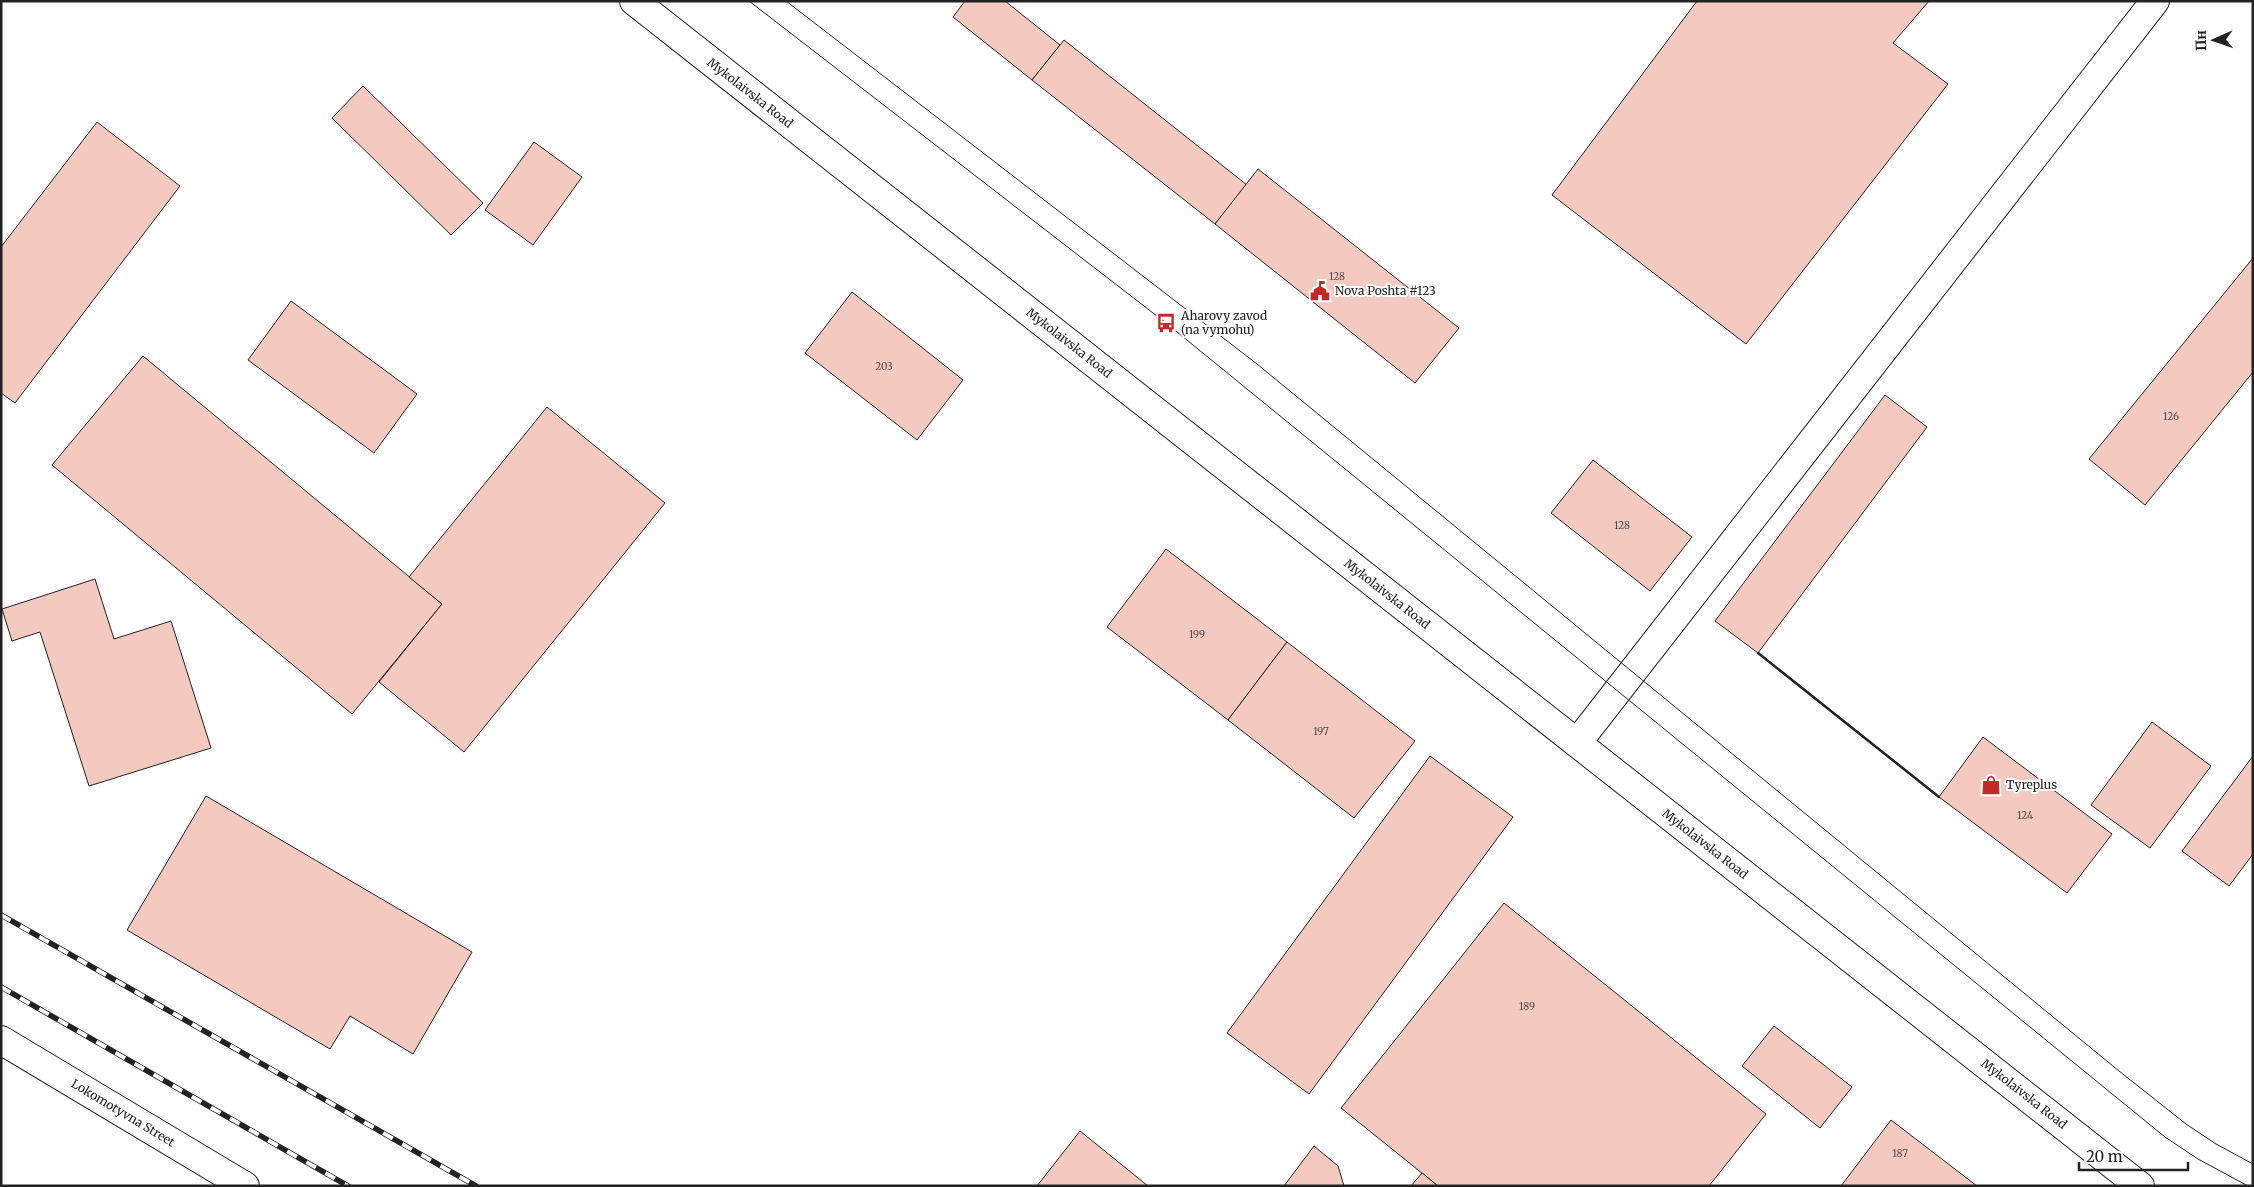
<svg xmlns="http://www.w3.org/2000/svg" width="2254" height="1187" font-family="Merriweather,serif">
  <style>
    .building { fill: #f3c9c0; stroke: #222 }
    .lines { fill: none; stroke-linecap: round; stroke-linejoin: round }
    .minor-casing { stroke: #222; stroke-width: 30 }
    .major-casing { stroke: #222; stroke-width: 30 }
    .minor { stroke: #fff; stroke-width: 28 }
    .major { stroke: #fff; stroke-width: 28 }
    .tram { stroke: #222; stroke-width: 1 }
    .rail-casing { stroke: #222; stroke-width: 5.5 }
    .rail { stroke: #fff; stroke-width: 4; stroke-dasharray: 11; stroke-linecap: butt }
    .wall { stroke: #222; stroke-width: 2.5 }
    .labels { text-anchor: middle; stroke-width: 4; stroke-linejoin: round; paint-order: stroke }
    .number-label { font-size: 10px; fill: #564c4a }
    .street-label { font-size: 12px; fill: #222; stroke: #fff }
    .poi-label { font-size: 12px; fill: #222; stroke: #fff; text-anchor: start }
  </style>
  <rect width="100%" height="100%" fill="#fff"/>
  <!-- building -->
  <g class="building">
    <path d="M965,1h40l55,44 -28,35 -79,-63z"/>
    <path d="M1697,1h232l-36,42 55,41 -202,260 -194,-149z"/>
    <path d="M1064,40l183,145 -32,39 -183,-144z"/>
    <path d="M363,86l120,117 -32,32 -119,-117z"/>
    <path d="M97,122l83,64 -165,217 -14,-10v-146z"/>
    <path d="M534,142l48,35 -49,68 -48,-35z"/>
    <path d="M1258,169l201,159 -44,55 -200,-159z"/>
    <path d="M2253,258v114l-108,133 -56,-46z"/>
    <path d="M852,292l111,88 -46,60 -112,-87z"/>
    <path d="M291,301l126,93 -43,59 -126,-93z"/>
    <path d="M143,356l299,248 -90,110 -300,-249z"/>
    <path d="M1885,395l42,32 -169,226 -43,-32z"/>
    <path d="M547,407l118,96 -201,249 -85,-70 63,-78 -33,-27z"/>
    <path d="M1593,460l99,77 -42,54 -99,-78z"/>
    <path d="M1166,549l121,93 -59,78 -121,-93z"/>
    <path d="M95,579l19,60 57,-18 40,127 -122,38 -49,-154 -28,9 -10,-32z"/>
    <path d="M1287,642l128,99 -61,77 -126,-98z"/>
    <path d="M2152,722l59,44 -61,82 -59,-43z"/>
    <path d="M1983,737l129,97 -45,59 -128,-96z"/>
    <path d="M1430,756l83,61 -204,277 -82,-61z"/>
    <path d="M2253,756v98l-24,32 -47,-35z"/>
    <path d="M206,796l266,156 -59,102 -63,-38 -20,33 -203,-119z"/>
    <path d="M1504,903l262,211 -57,72h-271l-97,-78z"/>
    <path d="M1774,1026l78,61 -32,41 -78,-62z"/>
    <path d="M1891,1120l86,66h-136z"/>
    <path d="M1080,1131l68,55h-111z"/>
    <path d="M1314,1146l24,20 6,20h-60z"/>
    <path d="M1422,1173l16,13h-27z"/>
  </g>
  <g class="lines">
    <defs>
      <g id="minor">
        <path d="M1577,743l578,-742"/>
        <path d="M1,1040l244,146"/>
      </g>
      <path id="major" d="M634,1l1506,1185"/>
    </defs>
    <!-- minor casing -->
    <use href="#minor" class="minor-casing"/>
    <!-- major casing -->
    <use href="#major" class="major-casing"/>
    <!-- minor -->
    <use href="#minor" class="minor"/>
    <!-- major -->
    <use href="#major" class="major"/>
    <!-- tram -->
    <g class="tram">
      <path d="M749,1l417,322 999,814 33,22 50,27"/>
      <path d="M786,1l471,363 862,707 67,53 30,20 37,20"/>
    </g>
    <defs>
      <g id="rail">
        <path d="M1,915l475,271"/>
        <path d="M1,987l347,199"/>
      </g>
    </defs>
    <!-- rail casing -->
    <use href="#rail" class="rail-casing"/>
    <!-- rail -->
    <use href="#rail" class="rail"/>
    <!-- wall -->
    <path class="wall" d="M1758,653l181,144"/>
  </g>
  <!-- icons -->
  <defs>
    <symbol id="civic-bare" viewBox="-9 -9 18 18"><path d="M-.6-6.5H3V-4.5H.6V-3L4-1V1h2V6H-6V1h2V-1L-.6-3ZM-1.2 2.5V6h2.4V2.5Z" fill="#c62828" stroke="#fff" stroke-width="2.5" paint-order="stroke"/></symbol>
    <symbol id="bus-bare" viewBox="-9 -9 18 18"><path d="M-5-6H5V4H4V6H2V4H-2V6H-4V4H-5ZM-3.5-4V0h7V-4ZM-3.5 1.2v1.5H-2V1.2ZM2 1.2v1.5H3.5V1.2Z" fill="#c62828" stroke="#fff" stroke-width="2.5" paint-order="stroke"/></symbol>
    <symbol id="shop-bare" viewBox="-9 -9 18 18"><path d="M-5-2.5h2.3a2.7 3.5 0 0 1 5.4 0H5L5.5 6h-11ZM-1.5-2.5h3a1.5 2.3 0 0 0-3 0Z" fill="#c62828" stroke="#fff" stroke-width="2.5" paint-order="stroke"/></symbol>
  </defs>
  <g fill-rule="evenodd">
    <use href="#civic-bare" x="1306" y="277" width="28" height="28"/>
    <use href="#bus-bare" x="1152" y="309" width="28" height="28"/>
    <use href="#shop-bare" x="1977" y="771" width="28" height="28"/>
  </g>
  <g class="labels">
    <!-- number labels -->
    <g class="number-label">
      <text x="1337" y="280">128</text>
      <text x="884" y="370">203</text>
      <text x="2171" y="420">126</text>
      <text x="1622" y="529">128</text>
      <text x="1197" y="638">199</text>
      <text x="1321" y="735">197</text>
      <text x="2025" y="819">124</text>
      <text x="1527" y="1010">189</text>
      <text x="1900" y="1157">187</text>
    </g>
    <!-- street labels -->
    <g class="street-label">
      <text transform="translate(750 93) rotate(38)" y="4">Mykolaivska Road</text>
      <text transform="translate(1069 343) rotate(38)" y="4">Mykolaivska Road</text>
      <text transform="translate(1387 594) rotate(38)" y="4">Mykolaivska Road</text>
      <text transform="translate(1705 844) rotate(38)" y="4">Mykolaivska Road</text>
      <text transform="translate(2024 1094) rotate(38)" y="4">Mykolaivska Road</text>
      <text transform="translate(123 1113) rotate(31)" y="4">Lokomotyvna Street</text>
    </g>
    <!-- poi labels -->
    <g class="poi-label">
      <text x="1335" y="295">Nova Poshta #123</text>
      <text x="1181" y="320">Aharovy zavod<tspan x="1181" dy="14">(na vymohu)</tspan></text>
      <text x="2006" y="789">Tyreplus</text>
    </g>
  </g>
  <!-- border -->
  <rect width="2254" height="1187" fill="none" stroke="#222222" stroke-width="5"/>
  <!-- north arrow -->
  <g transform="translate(2214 40) rotate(268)" stroke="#ffffff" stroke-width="4" paint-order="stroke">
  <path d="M0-4L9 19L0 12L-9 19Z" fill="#222222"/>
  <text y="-8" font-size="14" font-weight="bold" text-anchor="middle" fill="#222222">Пн</text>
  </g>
  <!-- scale -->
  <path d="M2079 1162v8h109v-8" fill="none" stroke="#222222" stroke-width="2.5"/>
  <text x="2086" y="1162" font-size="15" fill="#222222" stroke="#ffffff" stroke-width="4" paint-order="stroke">20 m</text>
</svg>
